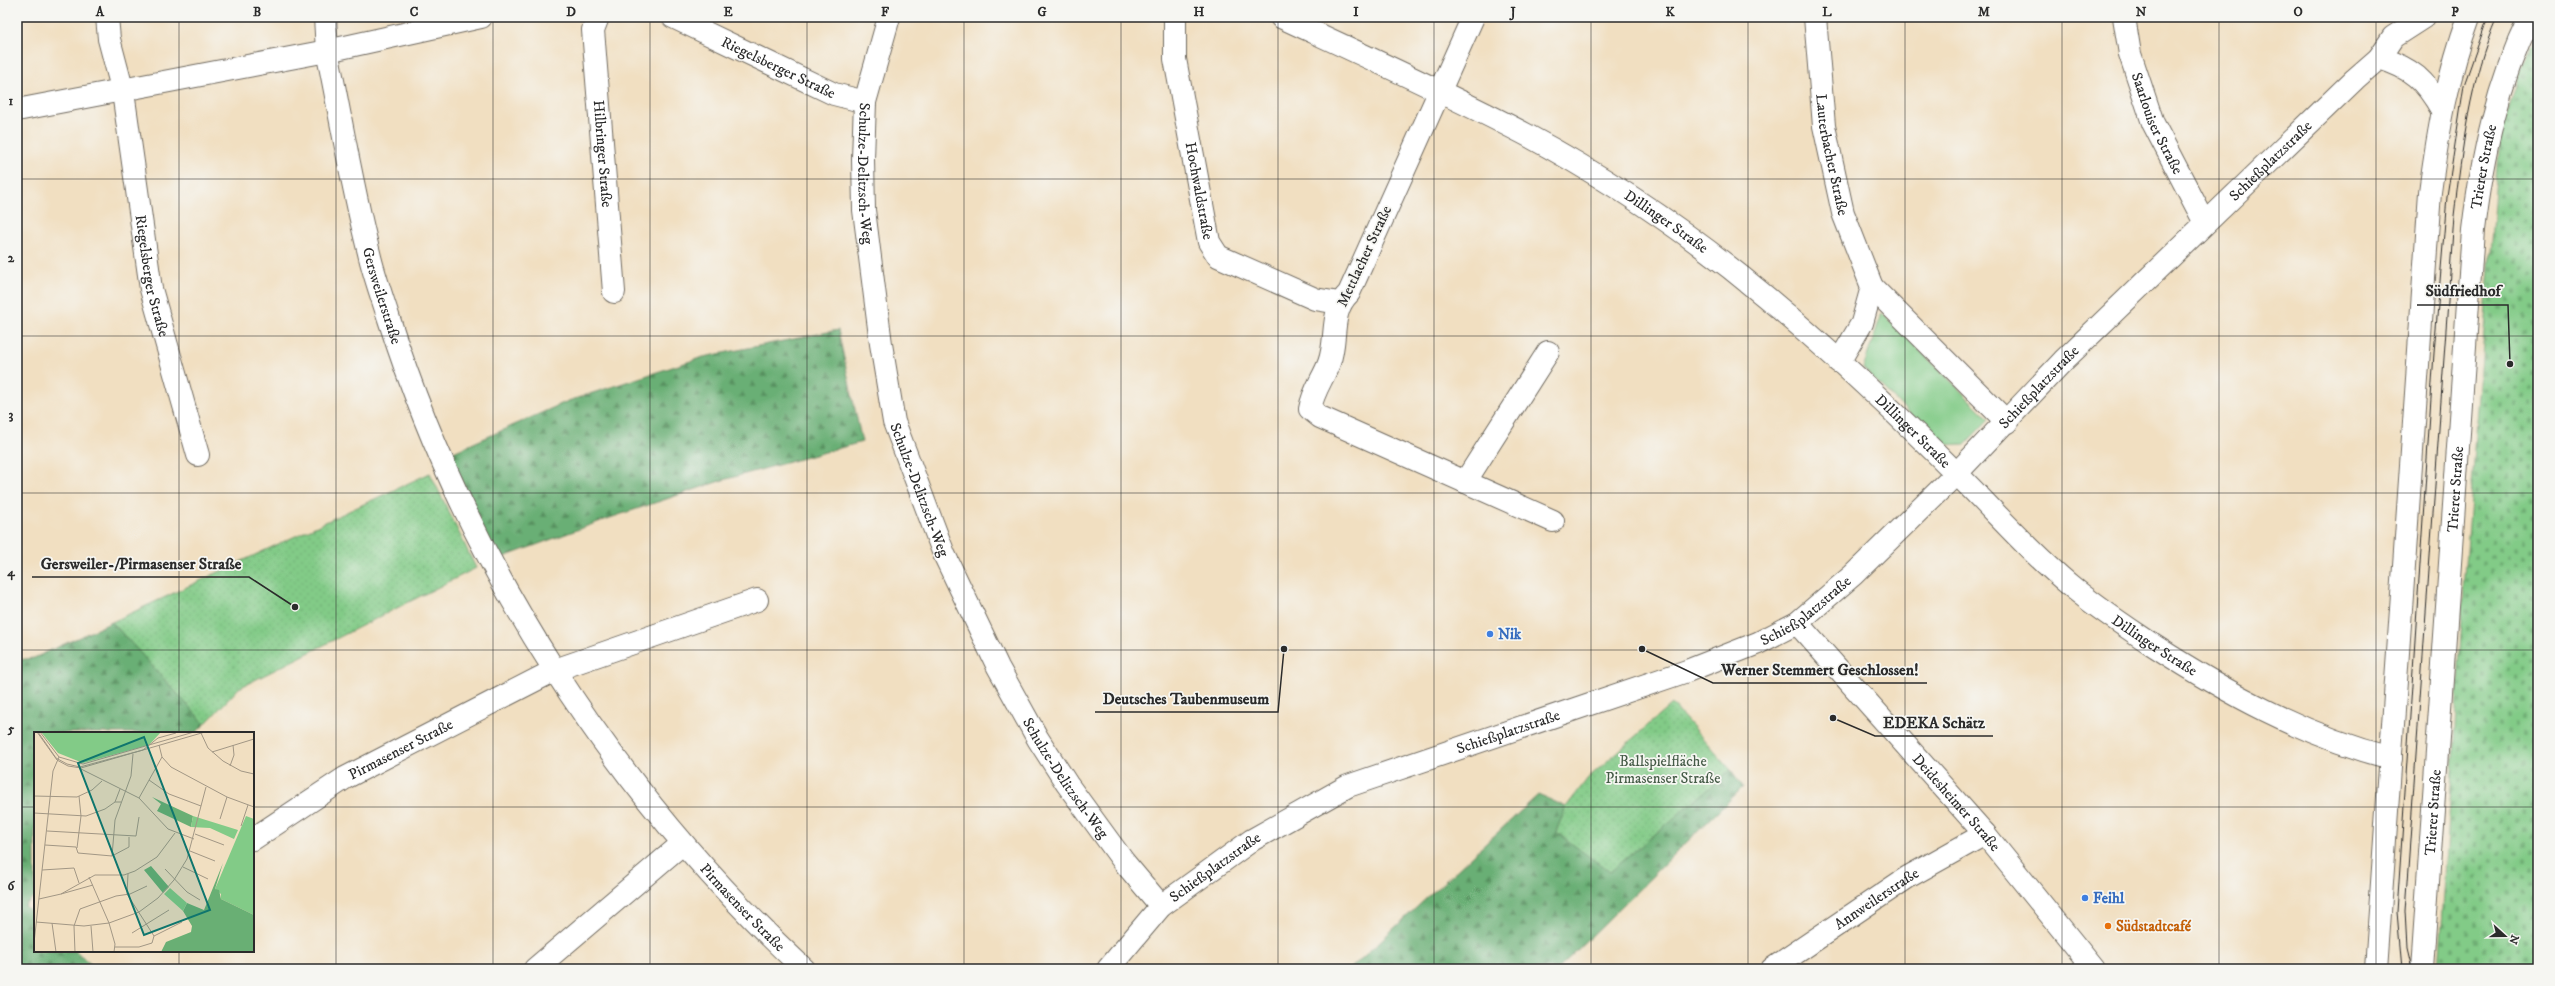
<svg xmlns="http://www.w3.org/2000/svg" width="2555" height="986" font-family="'IM FELL DW Pica',serif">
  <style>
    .grass { fill: #82cb87; stroke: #567b59 }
    .forest { fill: url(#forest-firs); stroke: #4a6d50 }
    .cemetery { fill: url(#cemetery-stones); stroke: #567b59 }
    .park { fill: url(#park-dots); stroke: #567b59 }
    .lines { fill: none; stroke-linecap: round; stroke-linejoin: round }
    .street-casing { stroke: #706a60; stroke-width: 24 }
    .secondary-casing { stroke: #706a60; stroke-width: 24 }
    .street { stroke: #fff; stroke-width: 22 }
    .secondary { stroke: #fff; stroke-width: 22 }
    .tram { stroke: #2b2b2b; stroke-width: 1 }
    .grid { fill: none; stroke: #2b2b2b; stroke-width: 1; stroke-opacity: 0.55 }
    .shop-dot { fill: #3f7fe0; stroke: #f6f6f2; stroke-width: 1.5 }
    .food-dot { fill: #e8710a; stroke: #f6f6f2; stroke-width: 1.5 }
    .labels { text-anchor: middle; stroke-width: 3.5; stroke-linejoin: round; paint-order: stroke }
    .street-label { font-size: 15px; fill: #2b2b2b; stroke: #f6f6f2 }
    .shop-label { font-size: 15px; font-weight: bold; fill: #366cbe; stroke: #f6f6f2; text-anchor: start }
    .park-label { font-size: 15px; fill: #455b47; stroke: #f6f6f2 }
    .food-label { font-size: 15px; font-weight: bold; fill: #c56008; stroke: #f6f6f2; text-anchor: start }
    .inset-road { fill: none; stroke: #a29785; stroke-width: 1 }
    .view { fill: #0f766e; fill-opacity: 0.15; stroke: #0f766e; stroke-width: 2 }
    .inset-edge { fill: none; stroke: #2b2b2b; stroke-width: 2 }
    .leader { fill: none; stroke: #2b2b2b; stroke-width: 1.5 }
    .callout-dot { fill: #2b2b2b; stroke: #f6f6f2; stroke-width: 1.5 }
    .callout-label { font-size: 16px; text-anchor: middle; font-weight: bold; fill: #2b2b2b; stroke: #f6f6f2; stroke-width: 3.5; stroke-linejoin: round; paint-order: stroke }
    .neatline { fill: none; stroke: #2b2b2b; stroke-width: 1.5 }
    .grid-label { font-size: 13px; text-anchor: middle; font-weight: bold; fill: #2b2b2b }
  </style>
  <defs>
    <pattern id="forest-firs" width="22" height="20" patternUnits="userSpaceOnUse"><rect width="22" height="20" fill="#69af74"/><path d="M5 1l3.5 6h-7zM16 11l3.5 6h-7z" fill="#578f5f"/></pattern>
    <pattern id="cemetery-stones" width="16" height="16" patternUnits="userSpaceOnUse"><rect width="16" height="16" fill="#82cb87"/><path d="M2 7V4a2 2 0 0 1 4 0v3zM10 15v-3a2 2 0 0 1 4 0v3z" fill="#70ae75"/></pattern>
    <pattern id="park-dots" width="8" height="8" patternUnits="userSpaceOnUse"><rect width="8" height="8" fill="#82cb87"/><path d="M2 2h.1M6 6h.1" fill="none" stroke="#70ae75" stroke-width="1.8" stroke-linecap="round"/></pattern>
  </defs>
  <rect width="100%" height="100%" fill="#f6f6f2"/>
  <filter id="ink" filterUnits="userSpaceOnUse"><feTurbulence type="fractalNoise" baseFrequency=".025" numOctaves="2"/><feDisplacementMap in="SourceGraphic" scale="8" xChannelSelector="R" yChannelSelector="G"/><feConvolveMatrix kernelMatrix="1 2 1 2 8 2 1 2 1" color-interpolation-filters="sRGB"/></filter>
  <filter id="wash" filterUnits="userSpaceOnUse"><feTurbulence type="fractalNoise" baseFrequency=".012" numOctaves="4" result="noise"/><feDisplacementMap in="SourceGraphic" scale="16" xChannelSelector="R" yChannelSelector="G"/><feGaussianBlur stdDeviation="0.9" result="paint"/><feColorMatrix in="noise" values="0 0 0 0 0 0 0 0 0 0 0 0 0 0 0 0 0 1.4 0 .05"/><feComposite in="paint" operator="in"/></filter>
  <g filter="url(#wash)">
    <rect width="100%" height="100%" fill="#f1dfc1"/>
    <!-- grass -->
    <path class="grass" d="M1882,313l107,106 -24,25 -24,1 -78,-77z"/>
    <!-- forest -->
    <g class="forest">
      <path d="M838,330l24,112 -139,38 -122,41 -108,40 -44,-107 119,-53 135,-44z"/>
      <path d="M112,622l93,102 -9,9h-161v163l-10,10 10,9v36h41l20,18h-79v-309l17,-2z"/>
      <path d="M1731,770l12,17 -185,182h-208l188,-174 28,12 -10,25 54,40z"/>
    </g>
    <!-- cemetery -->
    <path class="cemetery" d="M2538,34v935h-99l25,-380 35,-451 22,-68z"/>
    <!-- park -->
    <g class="park">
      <path d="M430,473l46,95 -237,120 -34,36 -93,-102z"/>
      <path d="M1672,704l59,66 -121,102 -54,-40 10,-25 22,-29z"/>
    </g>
  </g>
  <g filter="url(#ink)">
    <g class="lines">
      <defs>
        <g id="street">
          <path id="s1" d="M107,17l2,22 14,53 28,197 47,166"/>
          <path id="s2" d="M325,17l2,34c14,67 25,136 42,202 5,22 13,44 20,66 78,247 226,474 415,650"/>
          <path id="s3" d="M598,17l-5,13 21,262"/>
          <path id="s4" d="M673,17l161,77 31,8"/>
          <path id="s5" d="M889,17l-24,85 -2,57 1,51 17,134 13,78 50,132 54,113 40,72 29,45 57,78 37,44"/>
          <path id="s6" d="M1175,17v42l34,183 9,14 97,43 24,4"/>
          <path id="s7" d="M1281,17c82,38 164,75 244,117 86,46 167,101 241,163 67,56 132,118 194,180 36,36 71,76 111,109 26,22 54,40 82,59 74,48 152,91 238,113"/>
          <path d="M1473,17l-124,276c-20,19 -11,46 -20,70 -6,16 -16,28 -19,46l10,8 233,104"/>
          <path id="s8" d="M1815,17l9,109 19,87 29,74 -10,36 -23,39"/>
          <path id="s9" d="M2124,17l6,37 23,69 52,100"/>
          <path d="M2379,58c33,10 46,22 63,52"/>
          <path d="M17,110l310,-59 154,-34"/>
          <path d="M1872,287l135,135"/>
          <path d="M1465,482l83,-130"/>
          <path id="s10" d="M1797,623l188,211 109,135"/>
          <path id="s11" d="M253,839l92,-61 210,-108 202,-70"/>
          <path d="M535,969l147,-125"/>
          <path id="s12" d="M1108,969l53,-63 91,-66 96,-54 339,-115 71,-28 39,-20 56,-48 103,-101 107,-113 292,-282 24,-21 14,-21 31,-20"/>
          <path id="s13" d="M1772,969l136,-92 77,-43"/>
        </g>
        <g id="secondary">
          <path d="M2376,969l54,-777c8,-60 18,-118 39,-175"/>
          <path id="s14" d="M2422,969l51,-739c9,-73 24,-146 57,-213"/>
        </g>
      </defs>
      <!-- street casing -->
      <use href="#street" class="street-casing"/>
      <!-- secondary casing -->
      <use href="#secondary" class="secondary-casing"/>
      <!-- street -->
      <use href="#street" class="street"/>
      <!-- secondary -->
      <use href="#secondary" class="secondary"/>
      <!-- tram -->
      <g class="tram">
        <path d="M2402,969l-5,-57 37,-559 13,-156 17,-112 24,-68"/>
        <path d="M2412,969l-5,-21 -2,-37 49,-695c8,-67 16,-137 43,-199"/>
      </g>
    </g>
  </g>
  <!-- grid -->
  <path class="grid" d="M179,17v716M336,17v952M493,17v952M650,17v952M807,17v952M964,17v952M1121,17v952M1278,17v952M1434,17v952M1591,17v952M1748,17v952M1905,17v952M2062,17v952M2219,17v952M2376,17v952M17,179h2521M17,336h2521M17,493h2521M17,650h2521M17,807h18M253,807h2285M179,951v18"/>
  <!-- markers -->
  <g class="shop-dot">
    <circle cx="1490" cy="634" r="4"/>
    <circle cx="2085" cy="898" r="4"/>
  </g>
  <circle class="food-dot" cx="2108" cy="926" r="4"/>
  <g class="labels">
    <!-- street labels -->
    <g class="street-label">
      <text dy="5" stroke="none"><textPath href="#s4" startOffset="117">Riegelsberger Straße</textPath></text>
      <text dy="5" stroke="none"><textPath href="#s9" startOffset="112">Saarlouiser Straße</textPath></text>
      <text dy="5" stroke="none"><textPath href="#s3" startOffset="138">Hilbringer Straße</textPath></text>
      <text dy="5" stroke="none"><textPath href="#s8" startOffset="139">Lauterbacher Straße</textPath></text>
      <text dy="5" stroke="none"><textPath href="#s12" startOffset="1445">Schießplatzstraße</textPath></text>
      <text dy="5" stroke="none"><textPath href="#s14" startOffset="805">Trierer Straße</textPath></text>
      <text dy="5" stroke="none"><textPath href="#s5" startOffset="160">Schulze-Delitzsch-Weg</textPath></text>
      <text dy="5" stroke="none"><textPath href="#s6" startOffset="176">Hochwaldstraße</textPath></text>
      <text dy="5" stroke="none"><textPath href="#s7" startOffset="437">Dillinger Straße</textPath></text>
      <text transform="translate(1364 256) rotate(-65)" y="5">Mettlacher Straße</text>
      <text dy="5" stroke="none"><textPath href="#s1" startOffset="263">Riegelsberger Straße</textPath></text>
      <text dy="5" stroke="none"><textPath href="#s2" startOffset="285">Gersweilerstraße</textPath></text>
      <text dy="5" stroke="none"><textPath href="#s12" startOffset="1121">Schießplatzstraße</textPath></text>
      <text dy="5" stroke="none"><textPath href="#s7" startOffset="761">Dillinger Straße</textPath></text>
      <text dy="5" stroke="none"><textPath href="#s14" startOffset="481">Trierer Straße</textPath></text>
      <text dy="5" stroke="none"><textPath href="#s5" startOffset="483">Schulze-Delitzsch-Weg</textPath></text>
      <text dy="5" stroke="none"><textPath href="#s12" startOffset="797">Schießplatzstraße</textPath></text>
      <text dy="5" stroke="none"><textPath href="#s7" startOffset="1085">Dillinger Straße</textPath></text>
      <text dy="5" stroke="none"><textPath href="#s12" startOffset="474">Schießplatzstraße</textPath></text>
      <text dy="5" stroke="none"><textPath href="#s11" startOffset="173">Pirmasenser Straße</textPath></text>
      <text dy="5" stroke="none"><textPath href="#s5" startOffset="807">Schulze-Delitzsch-Weg</textPath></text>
      <text dy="5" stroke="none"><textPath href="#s10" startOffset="240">Deidesheimer Straße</textPath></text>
      <text dy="5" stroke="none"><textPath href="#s14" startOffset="157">Trierer Straße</textPath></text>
      <text dy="5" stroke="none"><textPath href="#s12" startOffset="149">Schießplatzstraße</textPath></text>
      <text dy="5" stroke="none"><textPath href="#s13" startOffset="126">Annweilerstraße</textPath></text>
      <text dy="5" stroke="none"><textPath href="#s2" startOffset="1002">Pirmasenser Straße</textPath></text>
    </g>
    <!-- shop labels -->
    <g class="shop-label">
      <text x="1498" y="639">Nik</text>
      <text x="2093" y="903">Feihl</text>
    </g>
    <!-- park labels -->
    <g class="park-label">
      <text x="1663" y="766">Ballspielfläche<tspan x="1663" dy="17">Pirmasenser Straße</tspan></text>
    </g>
    <!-- food labels -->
    <g class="food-label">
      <text x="2116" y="931">Südstadtcafé</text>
    </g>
  </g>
  <!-- overview -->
  <g transform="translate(34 732)">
    <rect width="220" height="220" fill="#f1dfc1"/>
    <path d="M212,84l8,3v96l-33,-16v-5l-6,-5z" fill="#82cb87"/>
    <path d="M118,65l41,19 -2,11 -34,-16 4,-7zM189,131l-8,26 4,1 2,9 33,16v37h-93l5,-10 25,-10 1,-6 -9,-15 4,-8 17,7zM117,134l18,21 -6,6 -19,-23z" fill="#69af74"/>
    <path d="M7,0h120l-12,13 -66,18 -25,-10z" fill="#82cb87"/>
    <path d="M159,84l45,14 -4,9 -24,-11 -19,-1zM136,156l17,15 -4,8 -19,-17z" fill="#82cb87"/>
    <path class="inset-road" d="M3,0l20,28 11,6 13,2 124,-36M4,0l18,26 11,6 13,3 63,-17 15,-12 18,-5M6,0l19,25 24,7 111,-32M167,1l7,15 15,13 18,10 13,3M125,13l3,12 9,10 56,30 27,10M178,20l42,-13M196,34l4,-11 -1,-10M45,36l60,30 29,31 26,10M115,48l20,14 32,12M0,64l43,1 15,-7 10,-9M105,66l23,-41M81,70l5,-13M0,81l52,3 19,-7 10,-7h6M186,87l7,-22M207,94l7,-21M13,99l89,5 3,-19M161,102l29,11M11,113l31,2 2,6 34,3 17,-9v-10M43,116l4,-32 -2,-20M156,119l25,10M78,124l3,-36 16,-44 2,-22M149,135l25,12M131,137l22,23 13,8M8,138l32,-2 5,15M94,142l-1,20 27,42M55,145l20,46 6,21 -1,8M27,162l32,-9M5,167l22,-5 34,-19h29l11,-4 22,-14 18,-24M2,190l48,4 25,-3 30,-11 19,-14 16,-18 13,-21 19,-72M18,191l4,29M57,194l2,26M98,201l37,-23M120,204l28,-14M0,211l19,-172 6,-14M81,215h24l13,-4 2,-7M41,220l-1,-26 6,-17 36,-13 14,-2 17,-8"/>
    <path class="view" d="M110,5l66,173 -66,25 -66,-172z"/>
    <rect width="220" height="220" class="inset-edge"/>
  </g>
  <!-- callouts -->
  <path class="leader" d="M2510 364L2508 305H2417M295 607L249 577H32M1642 649L1713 683H1927M1284 649L1278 712H1095M1833 718L1875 736H1993"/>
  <g class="callout-dot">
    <circle cx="2510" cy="364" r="4"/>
    <circle cx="295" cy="607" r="4"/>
    <circle cx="1642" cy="649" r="4"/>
    <circle cx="1284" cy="649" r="4"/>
    <circle cx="1833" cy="718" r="4"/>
  </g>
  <g class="callout-label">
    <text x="2463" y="296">Südfriedhof</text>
    <text x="141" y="569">Gersweiler-/Pirmasenser Straße</text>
    <text x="1820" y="675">Werner Stemmert Geschlossen!</text>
    <text x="1186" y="704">Deutsches Taubenmuseum</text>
    <text x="1934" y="728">EDEKA Schätz</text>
  </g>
  <!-- margin -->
  <rect width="2555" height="986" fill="none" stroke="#f6f6f2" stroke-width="44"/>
  <!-- north arrow -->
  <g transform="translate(2505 936) rotate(111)" stroke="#f6f6f2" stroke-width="3" paint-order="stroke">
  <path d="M0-3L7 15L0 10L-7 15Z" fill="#2b2b2b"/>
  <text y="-6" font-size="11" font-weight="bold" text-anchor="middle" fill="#2b2b2b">N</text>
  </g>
  <rect x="22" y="22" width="2511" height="942" class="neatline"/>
  <g class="grid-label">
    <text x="100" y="16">A</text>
    <text x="257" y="16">B</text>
    <text x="414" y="16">C</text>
    <text x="571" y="16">D</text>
    <text x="728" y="16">E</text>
    <text x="885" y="16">F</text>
    <text x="1042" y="16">G</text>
    <text x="1199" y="16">H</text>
    <text x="1356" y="16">I</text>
    <text x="1513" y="16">J</text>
    <text x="1670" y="16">K</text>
    <text x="1827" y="16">L</text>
    <text x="1984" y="16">M</text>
    <text x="2141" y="16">N</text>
    <text x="2298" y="16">O</text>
    <text x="2455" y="16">P</text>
    <text x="11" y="105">1</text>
    <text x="11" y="262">2</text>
    <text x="11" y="419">3</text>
    <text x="11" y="576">4</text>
    <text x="11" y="733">5</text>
    <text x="11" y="890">6</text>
  </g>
</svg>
